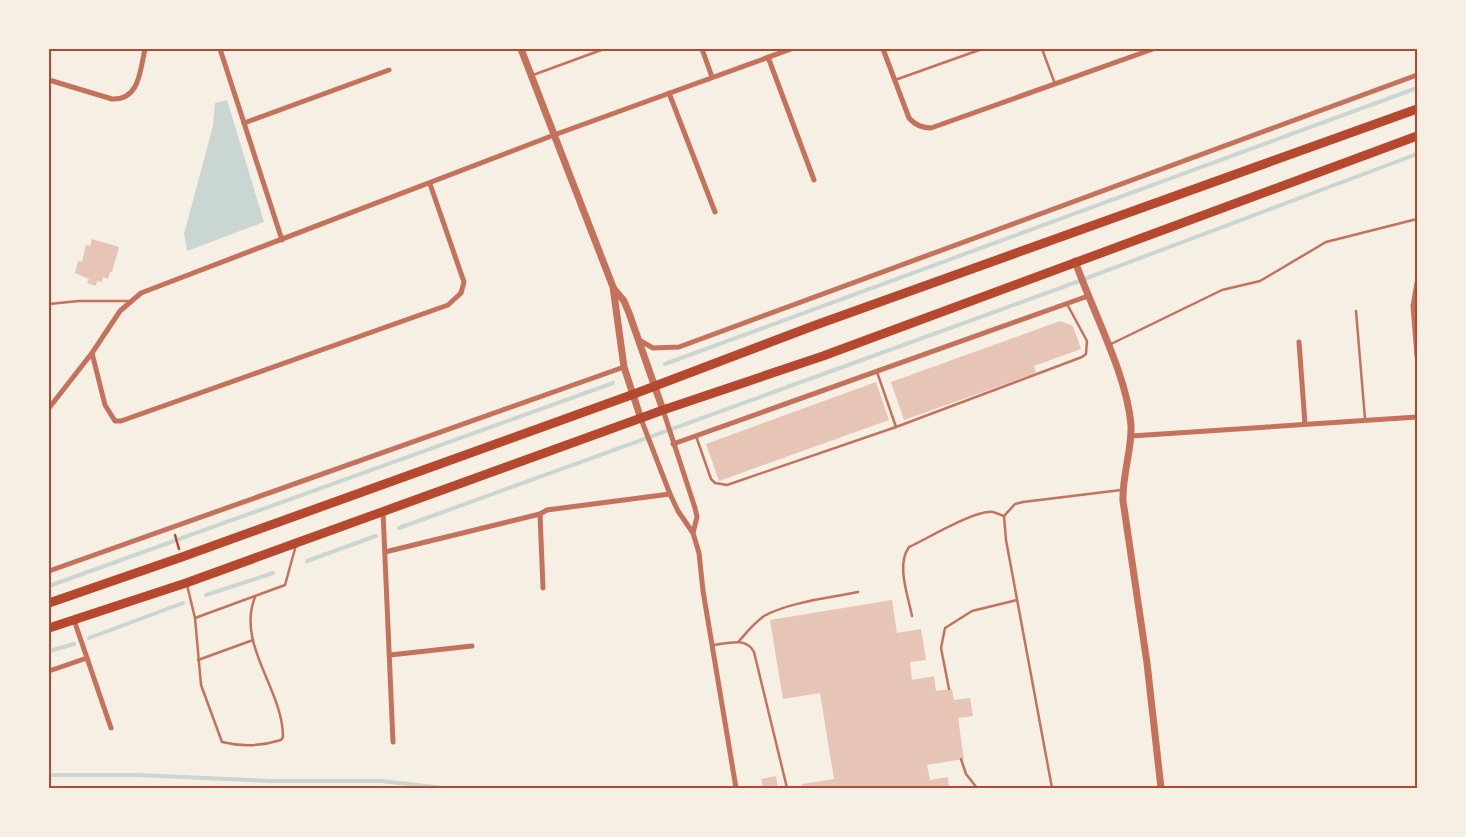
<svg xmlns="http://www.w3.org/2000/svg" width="1466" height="837" font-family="Mulish,sans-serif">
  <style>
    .water { fill: #c9d6d2 }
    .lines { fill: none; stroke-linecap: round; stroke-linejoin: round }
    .stream { stroke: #c9d6d2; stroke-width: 4 }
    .building { fill: #e6c5b7 }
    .path { stroke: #b5482f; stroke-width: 2.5 }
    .service { stroke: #c5725c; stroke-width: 2.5 }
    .minor { stroke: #c5725c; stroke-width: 5 }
    .tertiary { stroke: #c5725c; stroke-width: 7 }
    .primary { stroke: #b5482f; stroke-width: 9 }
    .neatline { fill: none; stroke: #b5482f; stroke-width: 2 }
  </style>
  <rect width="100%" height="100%" fill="#f6efe4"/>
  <!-- water -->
  <path class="water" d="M227,100l37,122 -77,29 -3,-17 29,-108 2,-23z"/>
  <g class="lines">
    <!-- stream -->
    <g class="stream">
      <path d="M665,364l752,-276"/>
      <path d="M399,528l664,-241 354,-133"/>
      <path d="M307,561l69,-25"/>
      <path d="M49,586l564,-203"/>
      <path d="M206,595l67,-22"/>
      <path d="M89,638l94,-35"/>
      <path d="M49,651l25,-7"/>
      <path d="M49,775h89l133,6h110l63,7"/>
    </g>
  </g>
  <!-- building -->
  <g class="building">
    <path d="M92,239l27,8 -7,25h-2l-2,7 -5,-2 -1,5 -5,-1 -1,5 -9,-3 2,-4 -14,-6 3,-12 4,1 4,-17 4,1z"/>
    <path d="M1060,321l13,5 8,23 -47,17 2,7 -132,47 -13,-38z"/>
    <path d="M876,382l13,38 -170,61 -13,-37z"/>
    <path d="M892,600l5,33 24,-4 5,31 -16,2 2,18 22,-4 2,15 16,-2 2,11 16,-2 3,18 -15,2 6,41 -37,6 3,15 18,-3 1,11h-147v-4l32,-5 -14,-86 -37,6 -13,-79z"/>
    <path d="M776,776l2,12h-15l-2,-9z"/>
  </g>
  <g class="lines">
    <!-- path -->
    <path class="path" d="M175,535l4,14"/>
    <!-- service -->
    <g class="service">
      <path d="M1042,49l13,35"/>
      <path d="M533,75l71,-26"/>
      <path d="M895,80l87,-31"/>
      <path d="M49,304l30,-3h50"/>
      <path d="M1356,311l9,108"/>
      <path d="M1111,344l111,-54 38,-9 66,-39 91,-23"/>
      <path d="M877,372l19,55"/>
      <path d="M696,436l15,43 4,4 12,2 169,-58 186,-70 4,-3 1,-13 -20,-37"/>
      <path d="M187,585l8,33 6,67 21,57c20,5 40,4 59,-2l2,-3c0,-48 -47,-92 -28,-140"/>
      <path d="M912,616c-4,-21 -16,-51 -3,-69 18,-8 67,-38 84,-35 4,1 8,3 11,4"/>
      <path d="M195,618l90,-33 11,-40"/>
      <path d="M739,641c8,-9 15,-18 25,-25 25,-14 66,-18 94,-24"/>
      <path d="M714,645c15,-2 32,-8 40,7l33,136"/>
      <path d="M198,660l55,-20"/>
      <path d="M949,689l-8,-41 4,-20 27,-17 45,-11"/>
      <path d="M961,759l5,15 11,14"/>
      <path d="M1041,788l11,-1"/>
      <path d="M1052,788l-46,-248 -2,-24 11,-12 8,-2 98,-12"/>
    </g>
    <!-- minor -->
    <g class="minor">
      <path d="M220,49l62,191"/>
      <path d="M702,49l10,28"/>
      <path d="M883,49l26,69c6,7 12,10 22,10l222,-79"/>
      <path d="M768,57l46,123"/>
      <path d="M49,80l63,19c28,1 28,-29 33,-50"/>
      <path d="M669,93l46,119"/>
      <path d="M244,123l145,-53"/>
      <path d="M1417,283l-4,23 4,50"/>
      <path d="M639,340l14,8 26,-1 738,-272"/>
      <path d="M1299,342l6,82"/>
      <path d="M92,353l13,52 10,16h6l327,-116 13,-12 3,-11 -34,-98"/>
      <path d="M49,408l43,-55 28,-42 21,-18 413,-158 237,-86"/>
      <path d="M663,410l32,98 2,9 -4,16"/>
      <path d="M641,419l29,75 8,17 15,22 6,20 4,38 33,197"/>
      <path d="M1131,436l286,-19"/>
      <path d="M673,444l415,-148"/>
      <path d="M383,512l10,230"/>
      <path d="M385,552l155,-38"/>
      <path d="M49,571l575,-204"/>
      <path d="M543,588l-3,-74 7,-4 123,-16"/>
      <path d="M74,620l37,108"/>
      <path d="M390,655l82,-9"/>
      <path d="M49,671l38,-13"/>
    </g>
    <!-- tertiary -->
    <g class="tertiary">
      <path d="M521,49l92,238 11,80 17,52"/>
      <path d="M1075,261c17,49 52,114 56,164 1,26 -9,50 -8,76l24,162 14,125"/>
      <path d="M614,289l10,12 5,12 34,97"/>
    </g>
    <!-- primary -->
    <g class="primary">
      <path d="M49,603l133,-46 452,-163 179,-68 604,-217"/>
      <path d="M49,628l137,-45 477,-173 160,-54 594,-220"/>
    </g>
  </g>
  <!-- border -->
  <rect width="1466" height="837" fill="none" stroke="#f6efe4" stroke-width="100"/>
  <rect x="50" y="50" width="1366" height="737" class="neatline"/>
</svg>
